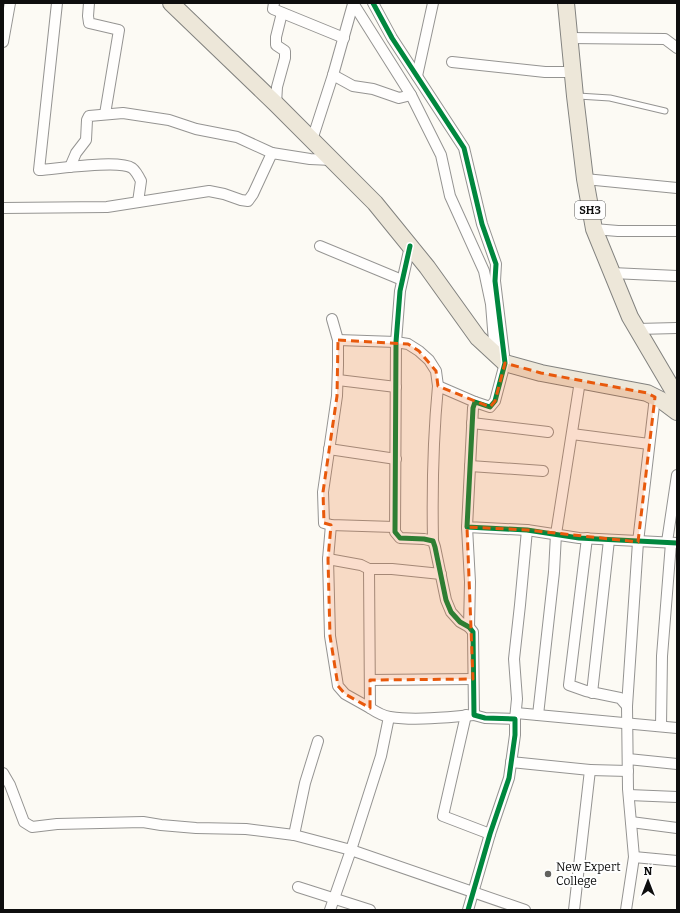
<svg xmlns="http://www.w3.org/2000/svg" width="680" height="913" font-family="Bitter,serif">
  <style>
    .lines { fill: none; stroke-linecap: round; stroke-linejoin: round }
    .service-casing { stroke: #959492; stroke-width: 7 }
    .minor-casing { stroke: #959492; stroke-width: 12 }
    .primary-casing { stroke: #82827f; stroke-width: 18 }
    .service { stroke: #fffefd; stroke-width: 5 }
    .minor { stroke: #fffefd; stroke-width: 10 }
    .primary { stroke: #ede7d9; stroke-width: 16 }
    .cycleway-casing { stroke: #fff; stroke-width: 8 }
    .cycleway { stroke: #00873e; stroke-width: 5 }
    .marked { fill: #e8590c; fill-opacity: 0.2; stroke: #e8590c; stroke-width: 3; stroke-dasharray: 8 5; stroke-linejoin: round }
    .poi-dot { fill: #61615e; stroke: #fff; stroke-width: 1.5 }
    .labels { text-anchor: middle; stroke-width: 4; stroke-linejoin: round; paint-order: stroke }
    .shield { fill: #fff; stroke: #565656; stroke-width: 1 }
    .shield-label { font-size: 11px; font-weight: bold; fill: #0e0e0e }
    .poi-label { font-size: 12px; fill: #0e0e0e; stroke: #fff; text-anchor: start }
  </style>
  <rect width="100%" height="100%" fill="#fcfaf4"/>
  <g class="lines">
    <defs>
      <path id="service" d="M578,96l32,2 55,13"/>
      <g id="minor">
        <path d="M57,3l-18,167c18,-1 80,-11 93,-2 4,3 7,9 9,13l-3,21"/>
        <path d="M89,3l-1,13 1,7 30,7 -14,84"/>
        <path d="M274,3l-1,6 71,29"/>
        <path d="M353,3l58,92 30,60 9,41 34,75 7,33 4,50"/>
        <path d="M373,3l19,35 72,110 18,76 14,40 -1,17 10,82 -10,38 -5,6 -15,-5 -2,6 -6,119 60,3 52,8 98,5"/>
        <path d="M569,38l96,1 12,9"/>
        <path d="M3,42l7,-39"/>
        <path d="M452,62l93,10h28"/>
        <path d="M333,75l20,11 20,3 26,9 12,-3"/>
        <path d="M417,76l16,-73"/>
        <path d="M276,104l1,-17 8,-29v-7l-9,-6v-8l6,-24"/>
        <path d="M312,140l21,-65 20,-71"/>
        <path d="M70,167l6,-14 10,-13 1,-20 2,-4 34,-3 46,7 27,9 41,8 35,16"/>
        <path d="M585,179l92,9"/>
        <path d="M3,208l104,-1 102,-16 15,3 17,6 7,1 5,-7 19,-41 38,6 22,1"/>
        <path d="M594,229l24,2h59"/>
        <path d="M320,246l82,34"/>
        <path d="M410,246l-10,45 -4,51 -1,190 5,6 24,1 9,2 2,6 11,53 5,12 9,10 9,5 4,5 1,83 11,3 30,1v16l-6,43 -19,56 -22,76"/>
        <path d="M612,273l65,3"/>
        <path d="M332,319l6,21v25l-1,31 -14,96 1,31 7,2 63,2"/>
        <path d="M637,329l40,-1"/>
        <path d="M338,340l58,2 12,2 11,7 10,9 7,11 2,15"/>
        <path d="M338,380l58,7"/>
        <path d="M472,423l76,9"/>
        <path d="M572,434l77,10"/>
        <path d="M329,449l67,10"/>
        <path d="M470,466l73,5"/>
        <path d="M331,525l-3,34 2,77 8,50 7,8 25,14"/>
        <path d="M467,527l3,55 -1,45"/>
        <path d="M587,538l-18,147 17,6 34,7 7,8 1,83 6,68 -8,53"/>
        <path d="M433,541c-1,-52 0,-103 5,-155l37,16"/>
        <path d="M667,542l10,-67"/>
        <path d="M328,559l33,6 8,4 1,139c6,4 13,8 20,9 26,4 57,0 84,-2"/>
        <path d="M369,569h23l49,5"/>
        <path d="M370,680l103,-1"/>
        <path d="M592,693l17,-153"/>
        <path d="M627,706l11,-164 17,-145"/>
        <path d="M516,713l161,15"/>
        <path d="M466,715l-23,101 47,18"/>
        <path d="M538,715l16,-143 2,-38 24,-153"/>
        <path d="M515,719l2,-20 -3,-40 6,-54 7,-75"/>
        <path d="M661,726l1,-70 9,-113"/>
        <path d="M628,759l49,5"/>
        <path d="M511,762l79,8 -16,140"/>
        <path d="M590,770l38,1"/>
        <path d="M3,773l7,12 14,37 8,5 25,-3 86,-2 18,3 35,3 50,1 48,6 57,15 30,-94 8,-39"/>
        <path d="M629,795l48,2"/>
        <path d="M631,822l46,6"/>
        <path d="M294,835l11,-52 13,-42"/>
        <path d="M634,857l43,4"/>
        <path d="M298,887l72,23"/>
        <path d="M330,910l21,-60 174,60"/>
      </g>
      <g id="primary">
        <path d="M171,3l105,101 99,99 52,64 51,71 27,25 36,10 106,20 14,7 16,12"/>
        <path d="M566,3l9,93 10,83 9,50 36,88 47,80"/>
      </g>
    </defs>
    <!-- service casing -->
    <use href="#service" class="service-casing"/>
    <!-- minor casing -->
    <use href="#minor" class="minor-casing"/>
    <!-- primary casing -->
    <use href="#primary" class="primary-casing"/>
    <!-- service -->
    <use href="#service" class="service"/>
    <!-- minor -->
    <use href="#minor" class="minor"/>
    <!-- primary -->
    <use href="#primary" class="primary"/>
    <defs>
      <g id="cycleway">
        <path d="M373,3l19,35 72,110 18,76 14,40 -1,17 10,82 -10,38 -5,6 -15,-5 -2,6 -6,119 60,3 52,8 98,5"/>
        <path d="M410,246l-10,45 -4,51 -1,190 5,6 24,1 9,2 2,6 11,53 5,12 9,10 9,5 4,5 1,83 11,3 30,1v16l-6,43 -19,56 -22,76"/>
      </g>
    </defs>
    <!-- cycleway casing -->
    <use href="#cycleway" class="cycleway-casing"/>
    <!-- cycleway -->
    <use href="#cycleway" class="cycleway"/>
  </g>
  <!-- marked area -->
  <path class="marked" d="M338,340l70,4 11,7 17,20 2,15 52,21 5,-6 10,-38 36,10 106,20 8,4 -17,145 -111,-12 -60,-3 6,152 -103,1v28l-25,-14 -7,-8 -8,-50 -2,-77 3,-34 -7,-2 -1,-31 14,-96z"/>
  <!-- markers -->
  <circle class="poi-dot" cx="548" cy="874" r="4"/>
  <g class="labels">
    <!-- shield labels -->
    <rect class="shield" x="575" y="201" width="30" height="18" rx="3"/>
    <g class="shield-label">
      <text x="590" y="214">SH3</text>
    </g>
    <!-- poi labels -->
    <g class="poi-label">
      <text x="556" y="871">New Expert<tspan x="556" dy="14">College</tspan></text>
    </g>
  </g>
  <!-- border -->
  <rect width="680" height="913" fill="none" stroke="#0e0e0e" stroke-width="8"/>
  <!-- north arrow -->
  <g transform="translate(648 881)" stroke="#ffffff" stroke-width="3" paint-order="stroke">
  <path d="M0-3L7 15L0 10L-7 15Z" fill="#0e0e0e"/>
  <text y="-6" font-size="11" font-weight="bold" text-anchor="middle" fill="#0e0e0e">N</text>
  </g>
</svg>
